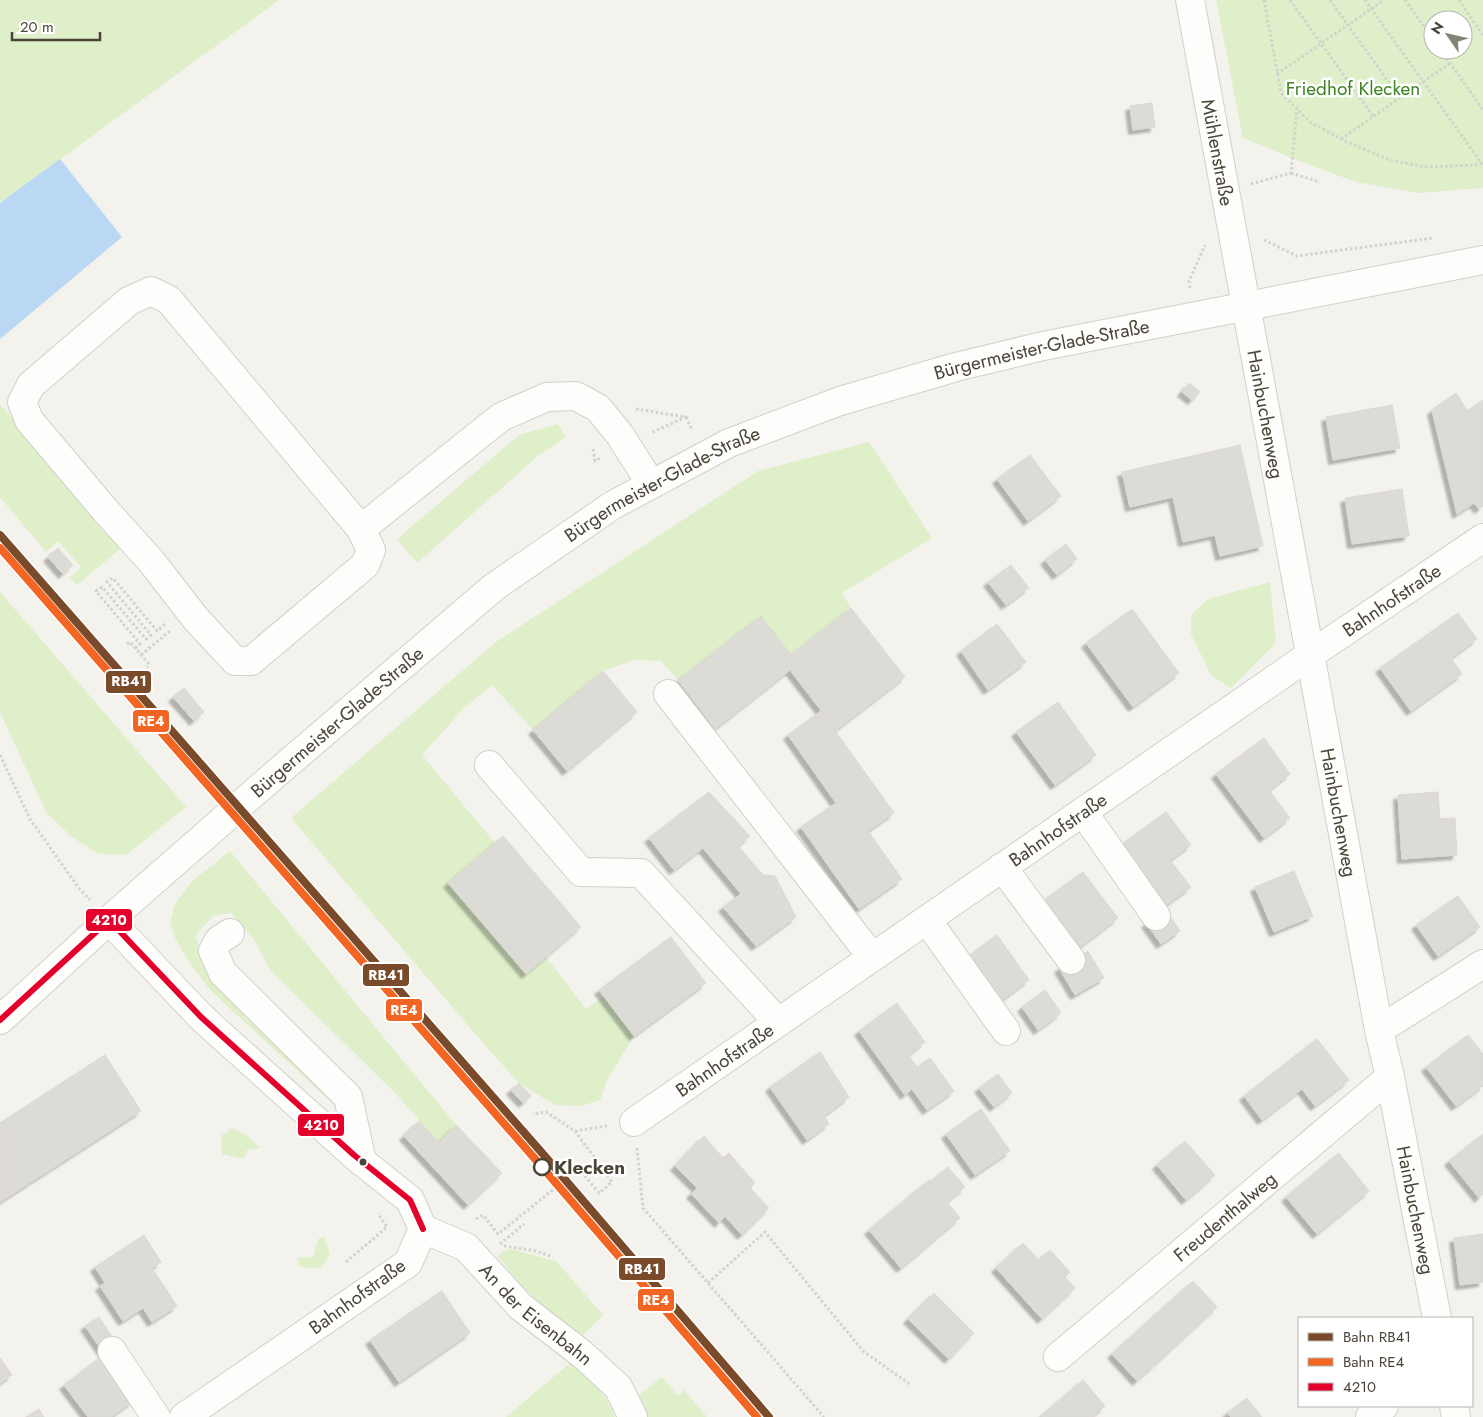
<svg xmlns="http://www.w3.org/2000/svg" width="1483" height="1417" font-family="Jost,sans-serif">
  <style>
    .green { fill: #deefca; fill-rule: evenodd }
    .water { fill: #bad8f4 }
    .building { fill: #dddbd5; stroke: #dbd9d2; filter: url(#shadow) }
    .lines { fill: none; stroke-linecap: round; stroke-linejoin: round }
    .minor-casing { stroke: #d1d0ca; stroke-width: 30 }
    .path { stroke: #d3d2cb; stroke-width: 3; stroke-dasharray: 2.5 2.5; stroke-linecap: butt }
    .minor { stroke: #fdfdfc; stroke-width: 28 }
    .bus-1-casing { stroke: #fff; stroke-width: 10 }
    .bus-1 { stroke: #e4002b; stroke-width: 6 }
    .rail-1-casing { stroke: #fff; stroke-width: 11 }
    .rail-2-casing { stroke: #fff; stroke-width: 11 }
    .rail-1 { stroke: #7a4b2a; stroke-width: 8 }
    .rail-2 { stroke: #f26522; stroke-width: 8 }
    .bus-dot { fill: #4b4537; stroke: #fff; stroke-width: 2 }
    .stop-dot { fill: #fff; stroke: #4b4537; stroke-width: 2.5 }
    .labels { text-anchor: middle; stroke-width: 5; stroke-linejoin: round; paint-order: stroke }
    .park-label { font-size: 19px; fill: #408323; stroke: #fff }
    .street-label { font-size: 19px; fill: #4b4537; stroke: #fff }
    .stop-label { font-size: 19px; font-weight: bold; fill: #4b4537; stroke: #fff; text-anchor: start }
    .line-badge { stroke: #fff; stroke-width: 2 }
    .badge-label { font-size: 14px; text-anchor: middle; font-weight: bold; fill: #fff }
  </style>
  <defs>
    <filter id="shadow"><feDropShadow dx="-4.5" dy="4.5" stdDeviation="1" flood-color="#0004"/></filter>
  </defs>
  <rect width="100%" height="100%" fill="#f3f2ec"/>
  <!-- green -->
  <g class="green">
    <path d="M0,0h279l-279,203z"/>
    <path d="M1216,0h267v188l-65,5 -62,-11 -57,-21 -56,-23zM1433,20h30v30h-30z"/>
    <path d="M0,404l121,144 -44,37 -7,-7 11,-11 -23,-26 -12,11 -46,-55z"/>
    <path d="M558,424l8,13 -27,18 -122,108 -20,-24 122,-104z"/>
    <path d="M869,442l63,96 -90,55 9,15 -60,47 -30,-39 -83,64 -17,-19 -27,-1 -31,11 -70,59 -41,-45 -29,24 -41,46 73,88 -46,40 77,91 20,-17 40,52 18,-13 30,40 -26,42 -8,22 -19,6 -26,-1 -36,-22 -30,-33 -198,-232 205,-176 262,-171z"/>
    <path d="M1270,582l6,61 -45,45 -20,-13 -20,-41v-19l17,-16z"/>
    <path d="M0,592l186,215 -60,48 -27,-1 -27,-17 -26,-25 -46,-100z"/>
    <path d="M230,851l226,274 -17,17 -44,-49 -124,-122 -17,-31 -23,-27 -18,3 -18,20 10,27 135,138 1,10 -130,-120 -24,-32 -12,-21 -5,-16 5,-18 16,-22z"/>
    <path d="M232,1128l13,6 15,14 -13,2 -3,9 -22,-5 -1,-18z"/>
    <path d="M324,1237l6,17 -9,14h-12l-10,-2 -2,-8 16,-1 5,-18z"/>
    <path d="M505,1250h10l42,12 46,53 -22,22 -46,-38 -18,-18 -19,-25z"/>
    <path d="M570,1363c21,18 35,28 45,54h-109z"/>
    <path d="M662,1377l16,19 6,-6 23,27h-61l-1,-11 -6,-11z"/>
  </g>
  <!-- water -->
  <path class="water" d="M60,159l62,78 -122,102v-136z"/>
  <!-- building -->
  <g class="building">
    <path d="M1152,103l3,24 -22,3 -3,-24z"/>
    <path d="M1189,383l11,9 -8,8 -10,-8z"/>
    <path d="M1456,393l27,42v71l-4,3 -5,-6 -17,11 -25,-104z"/>
    <path d="M1483,400v35l-16,-24z"/>
    <path d="M1392,405l8,43 -67,12 -7,-43z"/>
    <path d="M1240,445l23,101 -43,10 -5,-21 -32,7 -10,-45 -43,10 -8,-35z"/>
    <path d="M1030,455l31,41 -33,25 -31,-42z"/>
    <path d="M1402,489l7,47 -57,8 -7,-46z"/>
    <path d="M1066,544l11,15 -20,16 -12,-15z"/>
    <path d="M58,548l15,17 -10,9 -15,-17z"/>
    <path d="M1011,565l18,23 -23,17 -18,-23z"/>
    <path d="M851,608l54,69 -69,53 -46,-60 -75,59 -37,-49 83,-64 30,39z"/>
    <path d="M1132,609l47,64 -46,34 -47,-64z"/>
    <path d="M1458,613l19,26 -26,19 11,16 -51,37 -31,-43z"/>
    <path d="M997,624l29,38 -38,28 -27,-39z"/>
    <path d="M603,671l34,41 -70,59 -34,-41z"/>
    <path d="M184,688l20,24 -10,9 -21,-24z"/>
    <path d="M1058,702l38,53 -41,30 -39,-53z"/>
    <path d="M821,711l73,102 -26,18 34,48 -43,30 -58,-82 35,-24 -48,-68z"/>
    <path d="M1264,738l26,36 -21,16 21,28 -26,20 -48,-64z"/>
    <path d="M709,792l41,44 -12,10 25,29 12,1 21,41 -40,29 -33,-39 18,-13 -38,-46 -29,22 -25,-32z"/>
    <path d="M1438,792l2,27 15,-1 2,37 -55,4 -4,-64z"/>
    <path d="M1166,812l25,33 -21,15 21,27 -25,18 -45,-60z"/>
    <path d="M503,836l78,91 -55,47 -78,-91z"/>
    <path d="M1294,871l19,45 -39,16 -19,-45z"/>
    <path d="M1083,872l35,46 -38,29 -36,-47z"/>
    <path d="M1458,896l22,31 -42,29 -22,-31z"/>
    <path d="M1166,910l14,21 -19,13 -15,-21z"/>
    <path d="M997,935l32,45 -34,25 -32,-45z"/>
    <path d="M671,937l35,46 -72,53 -35,-46z"/>
    <path d="M1088,951l16,27 -29,17 -16,-27z"/>
    <path d="M1045,990l16,23 -23,17 -16,-23z"/>
    <path d="M897,1003l28,39 -17,13 9,12 13,-9 24,33 -27,19 -15,-21 -7,6 -46,-64z"/>
    <path d="M1468,1035l15,19v32l-27,20 -30,-39z"/>
    <path d="M1317,1039l32,41 -34,26 -13,-17 -40,31 -18,-24z"/>
    <path d="M820,1052l29,45 -25,19 5,8 -22,16 -37,-53z"/>
    <path d="M105,1055l36,56 -141,91v-79z"/>
    <path d="M998,1074l14,19 -18,14 -15,-19z"/>
    <path d="M519,1083l12,13 -8,7 -12,-13z"/>
    <path d="M981,1109l29,42 -35,24 -29,-41z"/>
    <path d="M419,1121l20,21 17,-17 46,48 -34,32 -64,-69z"/>
    <path d="M1483,1134v60l-4,4 -30,-37z"/>
    <path d="M704,1136l19,22 6,-5 12,14 -40,37 -10,-10 6,-6 -22,-22z"/>
    <path d="M1185,1141l30,34 -29,25 -29,-35z"/>
    <path d="M1339,1153l30,38 -52,43 -31,-37z"/>
    <path d="M741,1167l14,16 -5,5 19,20 -27,27 -17,-19 -6,7 -18,-19z"/>
    <path d="M948,1167l17,20 -18,15 -17,-20z"/>
    <path d="M929,1180l31,38 -59,50 -32,-38z"/>
    <path d="M1483,1234v48l-23,3 -6,-47z"/>
    <path d="M144,1235l17,27 -9,6 25,38 -25,16 -9,-14 -20,13 -23,-35 5,-3 -10,-16z"/>
    <path d="M1023,1243l16,17 11,-10 20,22 -5,5 10,11 -33,31 -46,-51z"/>
    <path d="M1193,1281l24,26 -80,74 -25,-27z"/>
    <path d="M442,1291l28,42 -71,49 -29,-42z"/>
    <path d="M934,1293l40,40 -25,26 -41,-40z"/>
    <path d="M99,1317l20,30 -14,8 -20,-29z"/>
    <path d="M101,1357l32,44 -22,16h-23l-24,-32z"/>
    <path d="M0,1358l12,17 -12,8z"/>
    <path d="M1083,1380l22,26 -13,11h-50l-1,-1z"/>
    <path d="M1247,1398l15,19h-31l-4,-4z"/>
    <path d="M39,1409l5,8h-18z"/>
  </g>
  <g class="lines">
    <defs>
      <g id="minor">
        <path id="s1" d="M1190,0l189,1030 11,47 47,241"/>
        <path d="M361,529l10,21 -6,15 -114,96h-16l-39,-42 -45,-58 -46,-51 -76,-90 -7,-18 9,-17 98,-84 22,-10 18,9 192,229 140,-112 46,-20 29,-1 22,12 22,27 31,49"/>
        <path d="M668,694l204,263"/>
        <path d="M489,765l92,107 60,1 137,149"/>
        <path d="M1083,812l73,104"/>
        <path d="M1002,867l69,93"/>
        <path d="M109,920l92,97 153,138 56,45 13,29 -15,34 -224,154"/>
        <path d="M927,920l79,111"/>
        <path d="M230,933l-11,7 -6,11 10,22 125,124 14,65"/>
        <path id="s2" d="M0,1020l109,-100 162,-142 223,-191 119,-82 116,-62 111,-42 116,-34 87,-21 440,-86"/>
        <path d="M1379,1030l104,-66"/>
        <path id="s3" d="M634,1122l676,-467 173,-117"/>
        <path id="s4" d="M423,1229l43,18 55,60 61,47 36,33 15,30"/>
        <path d="M112,1351l44,66"/>
        <path id="s5" d="M1058,1357l332,-280"/>
        <path d="M1454,1406l2,11"/>
        <path d="M1370,1417l14,-11"/>
      </g>
    </defs>
    <!-- minor casing -->
    <use href="#minor" class="minor-casing"/>
    <!-- path -->
    <g class="path">
      <path d="M1264,0l17,93 29,29 35,19 45,19 35,7 50,-2 8,-2"/>
      <path d="M1290,0l83,116"/>
      <path d="M1330,0l70,98"/>
      <path d="M1365,0l117,164"/>
      <path d="M1405,0l28,39"/>
      <path d="M1459,0l24,35"/>
      <path d="M1441,50l42,60"/>
      <path d="M1277,74l107,-74"/>
      <path d="M1341,139l109,-76"/>
      <path d="M1291,173l29,9"/>
      <path d="M1251,184l40,-11 6,-64"/>
      <path d="M1264,240l33,16 136,-18"/>
      <path d="M1190,288l-1,-7 16,-36"/>
      <path d="M636,409l50,8 -35,16"/>
      <path d="M686,417l6,13"/>
      <path d="M593,449l2,12 5,-3"/>
      <path d="M127,644l3,-2 19,22 -2,3"/>
      <path d="M135,648l5,-4 -44,-53 6,-4 44,52 5,-4 -44,-53 6,-4 44,53 8,-7"/>
      <path d="M141,655l29,-24"/>
      <path d="M0,755l30,64 48,68 12,13"/>
      <path d="M575,1131l32,-5"/>
      <path d="M637,1148l6,60 181,209"/>
      <path d="M476,1219l7,-4 15,19 81,-65 20,24 13,-11 -37,-51 -29,-19 -13,2"/>
      <path d="M500,1244l24,-20"/>
      <path d="M504,1246l32,5 17,6"/>
      <path d="M346,1262l41,-35 -9,-14"/>
      <path d="M708,1283l57,-51 98,119 48,34"/>
    </g>
    <!-- minor -->
    <use href="#minor" class="minor"/>
    <defs>
      <path id="bus-1" d="M0,1020l109,-100 92,97 153,138 56,45 13,29"/>
    </defs>
    <!-- bus-1 casing -->
    <use href="#bus-1" class="bus-1-casing"/>
    <!-- bus-1 -->
    <use href="#bus-1" class="bus-1"/>
    <defs>
      <path id="rail-1" d="M0,535l543,619 226,263"/>
      <path id="rail-2" d="M0,548l536,612 221,257"/>
    </defs>
    <!-- rail-1 casing -->
    <use href="#rail-1" class="rail-1-casing"/>
    <!-- rail-2 casing -->
    <use href="#rail-2" class="rail-2-casing"/>
    <!-- rail-1 -->
    <use href="#rail-1" class="rail-1"/>
    <!-- rail-2 -->
    <use href="#rail-2" class="rail-2"/>
  </g>
  <!-- markers -->
  <circle class="bus-dot" cx="363" cy="1162" r="4.5"/>
  <circle class="stop-dot" cx="542" cy="1167" r="8"/>
  <g class="labels">
    <!-- park labels -->
    <g class="park-label">
      <text x="1353" y="95">Friedhof Klecken</text>
    </g>
    <!-- street labels -->
    <g class="street-label">
      <text dy="7" stroke="none"><textPath href="#s1" startOffset="155">Mühlenstraße</textPath></text>
      <text dy="7" stroke="none"><textPath href="#s2" startOffset="1260">Bürgermeister-Glade-Straße</textPath></text>
      <text dy="7" stroke="none"><textPath href="#s1" startOffset="421">Hainbuchenweg</textPath></text>
      <text dy="7" stroke="none"><textPath href="#s2" startOffset="855">Bürgermeister-Glade-Straße</textPath></text>
      <text dy="7" stroke="none"><textPath href="#s3" startOffset="920">Bahnhofstraße</textPath></text>
      <text dy="7" stroke="none"><textPath href="#s2" startOffset="450">Bürgermeister-Glade-Straße</textPath></text>
      <text dy="7" stroke="none"><textPath href="#s1" startOffset="826">Hainbuchenweg</textPath></text>
      <text dy="7" stroke="none"><textPath href="#s3" startOffset="515">Bahnhofstraße</textPath></text>
      <text dy="7" stroke="none"><textPath href="#s3" startOffset="110">Bahnhofstraße</textPath></text>
      <text dy="7" stroke="none"><textPath href="#s1" startOffset="1231">Hainbuchenweg</textPath></text>
      <text dy="7" stroke="none"><textPath href="#s5" startOffset="218">Freudenthalweg</textPath></text>
      <text transform="translate(357 1296) rotate(-36)" y="7">Bahnhofstraße</text>
      <text dy="7" stroke="none"><textPath href="#s4" startOffset="144">An der Eisenbahn</textPath></text>
    </g>
    <!-- stop labels -->
    <g class="stop-label">
      <text x="554" y="1174">Klecken</text>
    </g>
  </g>
  <g class="line-badge">
    <rect x="105" y="670" width="47" height="24" rx="5" fill="#7a4b2a"/>
    <rect x="132" y="709" width="38" height="24" rx="5" fill="#f26522"/>
    <rect x="85" y="908" width="48" height="24" rx="5" fill="#e4002b"/>
    <rect x="362" y="963" width="48" height="24" rx="5" fill="#7a4b2a"/>
    <rect x="385" y="998" width="38" height="24" rx="5" fill="#f26522"/>
    <rect x="297" y="1113" width="48" height="24" rx="5" fill="#e4002b"/>
    <rect x="618" y="1257" width="48" height="24" rx="5" fill="#7a4b2a"/>
    <rect x="637" y="1288" width="38" height="24" rx="5" fill="#f26522"/>
  </g>
  <g class="badge-label">
    <text x="129" y="686">RB41</text>
    <text x="151" y="726">RE4</text>
    <text x="109" y="925">4210</text>
    <text x="386" y="980">RB41</text>
    <text x="404" y="1015">RE4</text>
    <text x="321" y="1130">4210</text>
    <text x="642" y="1274">RB41</text>
    <text x="656" y="1305">RE4</text>
  </g>
  <!-- legend -->
  <rect x="1298" y="1317" width="175" height="90" fill="#ffffff" stroke="#b7b5af"/>
  <rect x="1308" y="1333" width="25" height="8" fill="#7a4b2a" stroke="#b7b5af"/>
  <text x="1343" y="1342" font-size="15" fill="#4b4537">Bahn RB41</text>
  <rect x="1308" y="1358" width="25" height="8" fill="#f26522" stroke="#b7b5af"/>
  <text x="1343" y="1367" font-size="15" fill="#4b4537">Bahn RE4</text>
  <rect x="1308" y="1383" width="25" height="8" fill="#e4002b" stroke="#b7b5af"/>
  <text x="1343" y="1392" font-size="15" fill="#4b4537">4210</text>
  <!-- north arrow -->
  <g transform="translate(1448 35) rotate(304)"><circle r="24" fill="#ffffff" stroke="#b7b5af"/>
  <path d="M0-4L9 19L0 12L-9 19Z" fill="#868276"/>
  <text y="-8" font-size="14" font-weight="bold" text-anchor="middle" fill="#4b4537">N</text>
  </g>
  <!-- scale -->
  <path d="M12 32v8h88v-8" fill="none" stroke="#4b4537" stroke-width="2.5"/>
  <text x="20" y="32" font-size="15" fill="#4b4537" stroke="#ffffff" stroke-width="4" paint-order="stroke">20 m</text>
</svg>
